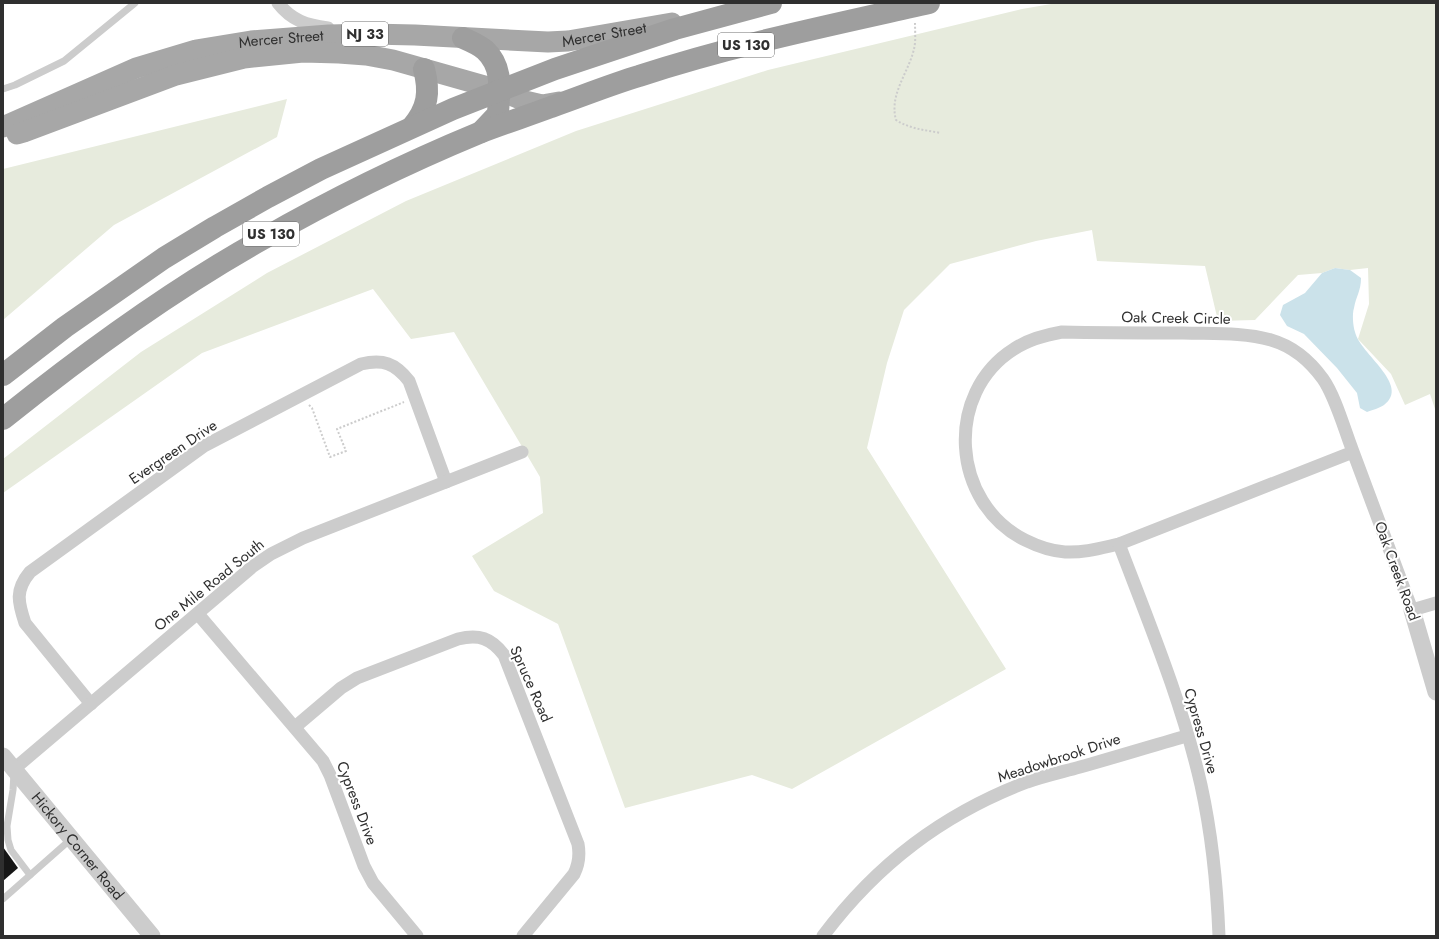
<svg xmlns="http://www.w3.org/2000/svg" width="1439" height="939" font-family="Jost,sans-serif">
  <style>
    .green { fill: #e7ebdd }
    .water { fill: #cbe2ea }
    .building { fill: #161616 }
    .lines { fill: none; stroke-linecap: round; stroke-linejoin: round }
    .path { stroke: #ccc; stroke-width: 2; stroke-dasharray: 2 2; stroke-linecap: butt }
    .service { stroke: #ccc; stroke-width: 7 }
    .minor { stroke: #ccc; stroke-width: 13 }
    .tertiary { stroke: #ccc; stroke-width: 17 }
    .primary { stroke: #a7a7a7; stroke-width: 21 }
    .trunk { stroke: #9e9e9e; stroke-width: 22 }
    .labels { text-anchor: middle; stroke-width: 4; stroke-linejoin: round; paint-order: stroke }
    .shield { fill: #fff; stroke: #6d6d6d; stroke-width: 1 }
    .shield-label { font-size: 14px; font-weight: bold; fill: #2f2f2f }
    .street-label { font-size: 15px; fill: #2f2f2f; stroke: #fff }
  </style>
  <rect width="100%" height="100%" fill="#fff"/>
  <!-- green -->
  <g class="green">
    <path d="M1057,3h379v409l-6,-18 -25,11 -14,-31 -33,-35 11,-35 -1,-36 -18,2 -15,-2 -13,5 -24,2 -43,45 -37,1 -13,-55 -108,-5 -5,-31 -56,11 -86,23 -46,46 -17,53 -20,85 139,221 -214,120 -40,-14 -127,33 -67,-184 -64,-33 -22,-35 71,-43 -3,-36 -86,-145 -43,7 -38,-50 -171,64 -199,140v-34l138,-107 126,-79 139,-72 170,-70 192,-61 254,-61z"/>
    <path d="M287,99l-10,38 -163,88 -111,95v-151z"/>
  </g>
  <!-- water -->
  <path class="water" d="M1335,268l15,2 11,8c0,13 -5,18 -7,30 -2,6 -1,18 1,24 5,22 56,53 29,73 -4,3 -12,5 -17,7l-7,-4 -3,-15 -20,-25 -33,-34 -17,-8 -7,-11 3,-10 22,-12 17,-20z"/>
  <!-- building -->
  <path class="building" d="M3,847l15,21 -15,13z"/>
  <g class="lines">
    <!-- path -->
    <g class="path">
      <path d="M915,23c0,8 1,18 -1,26 -6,25 -25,45 -18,71 14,9 29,10 45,13"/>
      <path d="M309,405l3,3 18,49 16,-6 -9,-22 67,-27"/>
    </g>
    <!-- service -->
    <g class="service">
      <path d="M3,89l12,-4 49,-24 71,-58"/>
      <path d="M14,773l-1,17 -6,36 1,14 3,10 19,25"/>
      <path d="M3,899l68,-60"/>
    </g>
    <!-- minor -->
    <g class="minor">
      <path d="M278,3c14,18 29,22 50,25"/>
      <path d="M1353,452l-234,92c-18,4 -35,9 -54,8 -14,-1 -28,-6 -40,-12 -74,-37 -81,-147 -11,-191 15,-10 31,-14 48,-17 41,1 81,1 121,1 29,1 60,-1 88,7 21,6 39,21 52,39 12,17 21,49 29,70 20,53 40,107 60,161l24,-7"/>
      <path d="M1119,544c30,79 63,158 82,241 11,50 16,100 18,151"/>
      <path d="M198,614l125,147 7,14 34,91 9,17 44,53"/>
      <path d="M91,704l-66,-81c-7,-21 -10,-33 5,-51l174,-126 157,-82c22,-5 34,-1 48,17l37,101"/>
      <path d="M295,727l46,-39 16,-10 101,-39c21,-5 33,-1 46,16l74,189c2,11 1,20 -4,30l-51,62"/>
      <path d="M14,769l238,-202 19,-13 32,-16 219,-86"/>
      <path d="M823,936c54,-72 120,-122 204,-154 17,-6 35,-10 53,-15 36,-10 71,-21 107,-31"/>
    </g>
    <!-- tertiary -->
    <g class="tertiary">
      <path d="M1412,610l24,82"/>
      <path id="s1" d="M3,756l149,180"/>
    </g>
    <!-- primary -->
    <g class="primary">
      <path id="s2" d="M3,127l133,-59 60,-18 55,-9 78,-6 41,-1 45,1 133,7 20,-1 104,-18"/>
      <path d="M17,134l7,-2 152,-57 68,-17 59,-6 36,1 27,2 27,5 106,30 26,11 17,4 17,-3"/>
    </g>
    <!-- trunk -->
    <g class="trunk">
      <path d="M463,38c7,3 16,7 22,12 19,18 14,40 13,64l-17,18"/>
      <path d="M412,127c16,-19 18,-35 12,-58"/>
      <path d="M3,375l62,-48 99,-69 51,-31 53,-30 53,-28 132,-60 102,-40 120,-40 96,-26"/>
      <path d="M3,419c82,-66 167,-128 258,-179 70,-40 143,-76 218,-107 23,-9 48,-17 72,-26 29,-10 58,-22 88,-31 94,-31 193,-51 290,-73"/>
    </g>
  </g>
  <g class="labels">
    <!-- shield labels -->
    <g class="shield">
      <rect x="342" y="22" width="46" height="24" rx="3"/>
      <rect x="718" y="33" width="56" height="24" rx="3"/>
      <rect x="243" y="222" width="56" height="24" rx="3"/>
    </g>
    <g class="shield-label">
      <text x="365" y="39">NJ 33</text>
      <text x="746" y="50">US 130</text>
      <text x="271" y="239">US 130</text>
    </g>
    <!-- street labels -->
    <g class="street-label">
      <text dy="5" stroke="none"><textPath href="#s2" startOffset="618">Mercer Street</textPath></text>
      <text dy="5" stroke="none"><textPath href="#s2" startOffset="294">Mercer Street</textPath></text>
      <text transform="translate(1176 318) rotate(1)" y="5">Oak Creek Circle</text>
      <text transform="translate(173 452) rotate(-34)" y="5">Evergreen Drive</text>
      <text transform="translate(1397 571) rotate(70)" y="5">Oak Creek Road</text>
      <text transform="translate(209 585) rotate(-39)" y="5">One Mile Road South</text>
      <text transform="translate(531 684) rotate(66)" y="5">Spruce Road</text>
      <text transform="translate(1201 731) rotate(74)" y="5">Cypress Drive</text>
      <text transform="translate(1059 758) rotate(-18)" y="5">Meadowbrook Drive</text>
      <text transform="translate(357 803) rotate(69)" y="5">Cypress Drive</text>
      <text dy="5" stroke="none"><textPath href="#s1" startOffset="117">Hickory Corner Road</textPath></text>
    </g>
  </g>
  <!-- border -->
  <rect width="1439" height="939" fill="none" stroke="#2f2f2f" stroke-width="8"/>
</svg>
